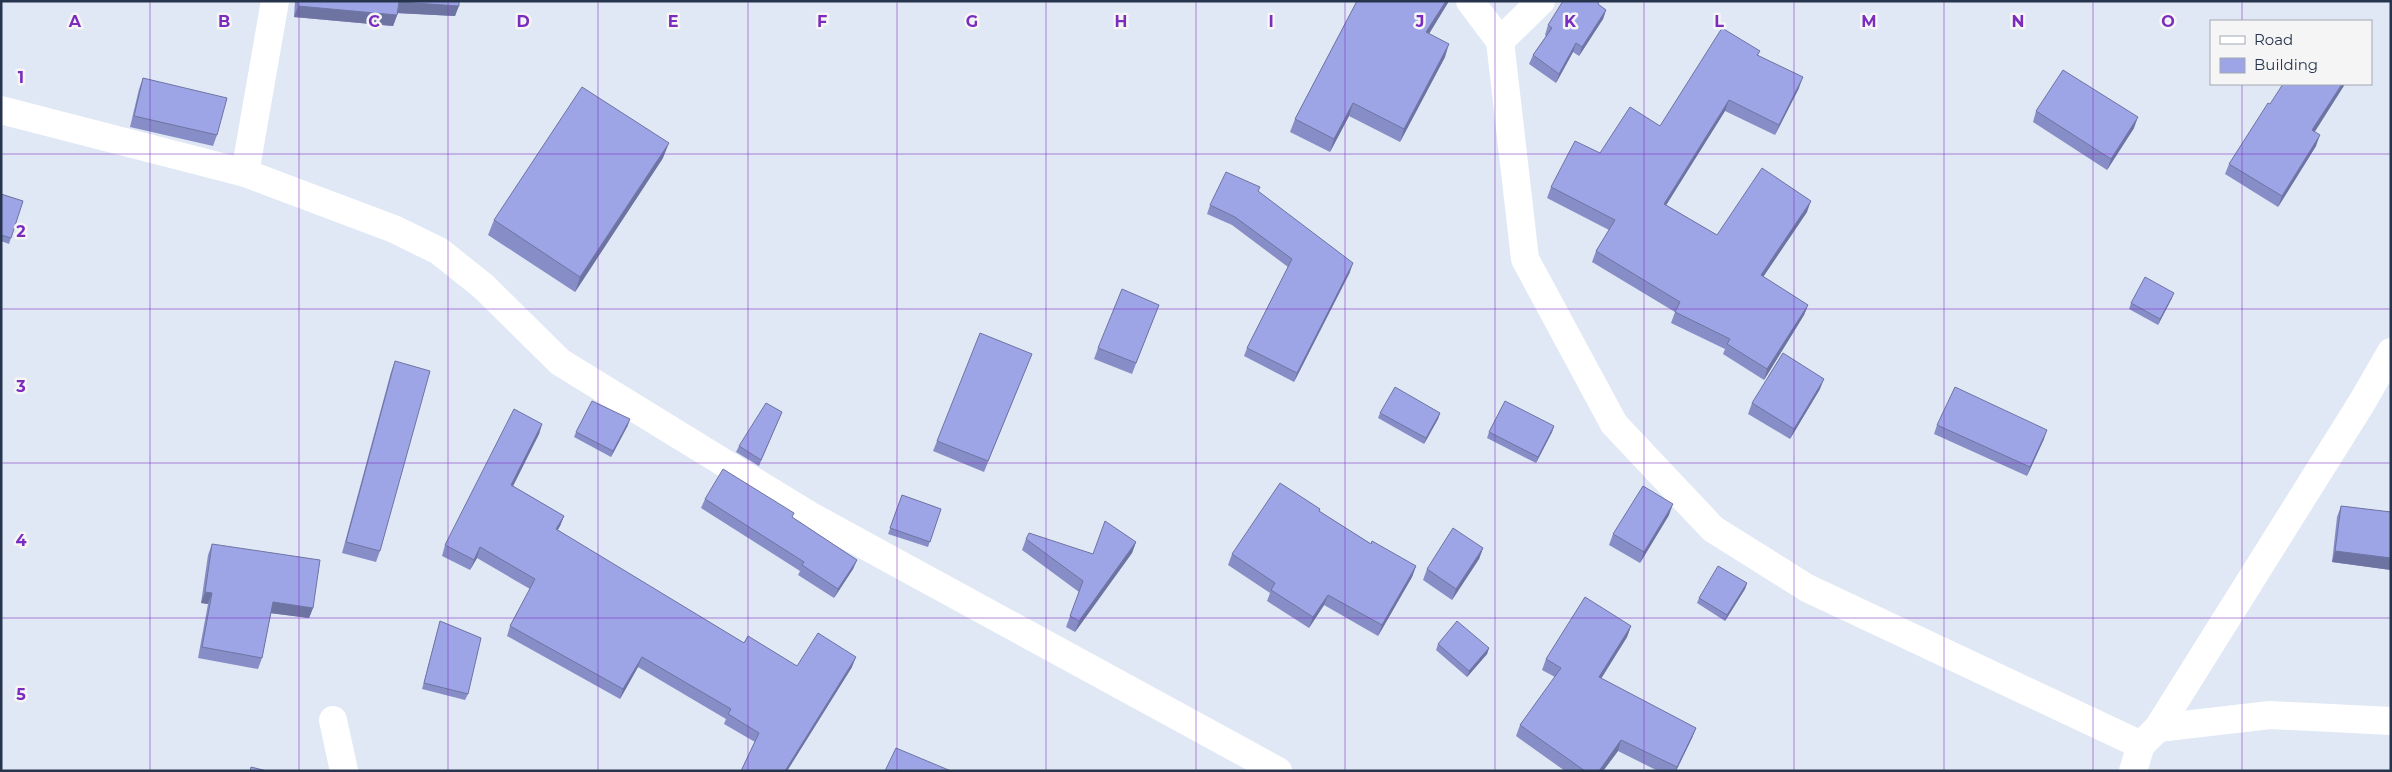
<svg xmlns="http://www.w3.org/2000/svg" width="2392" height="772" font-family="Montserrat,sans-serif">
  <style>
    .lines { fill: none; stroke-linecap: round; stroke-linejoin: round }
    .minor { stroke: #fff; stroke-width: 28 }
    .wall { fill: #878ec7 }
    .shaded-wall { fill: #6e74a2 }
    .building { fill: #9da5e7; stroke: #6e74a2 }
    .grid { fill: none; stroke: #7b2cbf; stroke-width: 1; stroke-opacity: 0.55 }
    .grid-label { font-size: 16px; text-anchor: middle; font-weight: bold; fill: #7b2cbf; stroke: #f5f5f5; stroke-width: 5; stroke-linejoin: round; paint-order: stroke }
  </style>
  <rect width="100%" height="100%" fill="#e0e8f5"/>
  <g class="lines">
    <!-- minor -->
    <g class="minor">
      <path d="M1470,1l30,40 25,218 89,165 99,105 94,59 334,157"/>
      <path d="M1500,41l41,-40"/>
      <path d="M1,110l244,63 149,56 45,22 44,35 77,76 249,153 469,256"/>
      <path d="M245,173l30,-172"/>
      <path d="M333,720l11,51"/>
      <path d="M2158,728l112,-13 121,6"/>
      <path d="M2133,771l8,-26 17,-17 203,-324 30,-52"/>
    </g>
  </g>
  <!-- wall -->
  <g class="wall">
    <path d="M295,1h164l-4,15 -57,-3 -5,13 -99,-9z"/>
    <path d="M1357,1h92l-20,33 16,23 -45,85 -51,-26 -19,36 -40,-20 5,-13z"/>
    <path d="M1599,5l7,5 -3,9 -24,37 -6,-4 -17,31 -27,-19 4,-9 13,-19 -1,-1 3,-10z"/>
    <path d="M1760,51l-2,4 41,33 -24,47 -50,-24 -59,94 51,30 90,-23 -44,65 45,28 -4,10 -40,65 -41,-26 2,-5 -54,-26 4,-11 -83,-50 4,-11 13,-21 -62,-32 4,-11 49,-34 60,-27z"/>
    <path d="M143,78l74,57 -4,11 -83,-19 9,-38z"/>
    <path d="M2345,84l-31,48 2,14 -38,61 -53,-33 4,-10 41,-60z"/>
    <path d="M2036,111l98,17 -27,42 -74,-48z"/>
    <path d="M663,158l-88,134 -87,-57 6,-15z"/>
    <path d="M1258,191l92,81 -56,110 -50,-26 3,-8 41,-81 -56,-42 -25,-11 3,-9z"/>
    <path d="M1,194l22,7 -14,43 -8,-3z"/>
    <path d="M2172,298l-14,27 -29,-16 2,-6z"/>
    <path d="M1155,315l-23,59 -38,-15 4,-11z"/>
    <path d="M395,361l-15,190 -4,11 -34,-9 49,-181z"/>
    <path d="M1028,364l-44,108 -51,-21 4,-10z"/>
    <path d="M1820,389l-30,50 -42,-25 4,-11z"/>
    <path d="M782,412l-23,54 -23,-14 3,-6z"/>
    <path d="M1380,413h60l-2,6 -14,25 -46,-26z"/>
    <path d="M542,424l-3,10 -26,52 51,30 -4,10 -3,5 187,112 53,23 55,1 -65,104h-46l14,-29 -31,-18 2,-5 -88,-52 -18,32 -113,-63 3,-10 20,-37 -53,-31 -7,12 -28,-14 3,-11z"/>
    <path d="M628,425l-17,32 -37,-20 2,-5z"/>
    <path d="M1937,425l107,14 -17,37 -93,-42z"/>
    <path d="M1554,426l-2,6 -16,31 -49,-25 2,-6z"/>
    <path d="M902,495l39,14 -13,38 -40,-13z"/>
    <path d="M705,499l87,18 65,43 -4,9 -19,29 -36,-23 2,-4 -99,-63z"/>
    <path d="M2341,506l50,6v58l-59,-8 5,-45z"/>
    <path d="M1320,509l-1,2 52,33 45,22 -4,11 -34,59 -54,-31 -15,23 -42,-27 3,-8 -42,-28 4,-11z"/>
    <path d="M1669,515l-29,48 -31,-18 4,-11z"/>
    <path d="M1026,539l67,15 43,-12 -4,11 -57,79 -9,-5 13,-35 -57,-42z"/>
    <path d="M212,544l101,64 -4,10 -38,-5 -9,45 -4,11 -60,-11 10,-54 -7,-1 7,-48z"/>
    <path d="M1483,548l-4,11 -27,41 -29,-20 4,-11z"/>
    <path d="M1747,583l-2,6 -20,32 -28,-18 2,-5z"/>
    <path d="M440,621l28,73 -3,6 -43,-11z"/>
    <path d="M1631,626l-4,11 -26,42 95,49 -4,10 -16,33h-18l-40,-20 -15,20h-38l-49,-35 4,-11 35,-48 -13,-7 4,-11z"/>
    <path d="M1438,644l51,4 -2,6 -20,23 -31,-27z"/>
  </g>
  <!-- shaded-wall -->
  <g class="shaded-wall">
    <path d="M1446,1h3l-27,44 4,-13z"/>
    <path d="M399,2l60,4 -4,10 -60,-3z"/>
    <path d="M298,6l99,9 -4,11 -99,-9z"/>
    <path d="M1606,10l-3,9 -24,37 3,-9z"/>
    <path d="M1576,43l-3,9 -17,31 3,-9z"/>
    <path d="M1449,44l-4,13 -45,85 4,-13z"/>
    <path d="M1803,77l-4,11 -24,47 4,-10z"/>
    <path d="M2342,84h3l-36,57 3,-11z"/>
    <path d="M1729,100l-4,11 -65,104 4,-11z"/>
    <path d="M1353,103l-4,13 -19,36 4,-13z"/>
    <path d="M2138,117l-4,11 -27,42 4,-11z"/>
    <path d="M2320,135l-4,11 -38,61 4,-11z"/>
    <path d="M669,143l-6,15 -88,134 5,-15z"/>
    <path d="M1811,201l-4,11 -50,74 4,-11z"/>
    <path d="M1353,263l-3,9 -56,110 3,-9z"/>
    <path d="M2174,293l-2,5 -14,27 2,-6z"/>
    <path d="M1808,305l-4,10 -40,65 3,-11z"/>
    <path d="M1824,379l-4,10 -30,50 4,-10z"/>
    <path d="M1440,413l-2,6 -14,25 2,-6z"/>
    <path d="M630,419l-2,6 -17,32 2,-6z"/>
    <path d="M542,424l-3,10 -31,62 3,-11z"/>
    <path d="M1554,426l-2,6 -16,31 2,-6z"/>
    <path d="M2047,430l-3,9 -17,37 3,-9z"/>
    <path d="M1673,504l-4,11 -29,48 4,-11z"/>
    <path d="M564,516l-4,10 -8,14 4,-11z"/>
    <path d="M1136,542l-4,11 -57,79 4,-11z"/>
    <path d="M480,547l-3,11 -7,12 4,-10z"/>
    <path d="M1483,548l-4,11 -27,41 4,-11z"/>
    <path d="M2335,551l56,7v12l-59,-8z"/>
    <path d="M857,560l-4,9 -19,29 4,-9z"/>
    <path d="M1416,566l-4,11 -34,59 4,-11z"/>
    <path d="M1747,583l-2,6 -20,32 2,-6z"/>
    <path d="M205,592l7,1 -4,11 -7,-1z"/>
    <path d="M1328,595l-4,10 -15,23 4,-11z"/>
    <path d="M273,602l40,6 -4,10 -40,-5z"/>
    <path d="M1631,626l-4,11 -32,51 4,-11z"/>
    <path d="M1489,648l-2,6 -20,23 2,-6z"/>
    <path d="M642,657l-4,10 -18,32 3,-10z"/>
    <path d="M856,657l-4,10 -65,104h-2z"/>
    <path d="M1696,728l-4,10 -16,33h-1z"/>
    <path d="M1621,740l-3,11 -15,20h-4z"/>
  </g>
  <!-- building -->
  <g class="building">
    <path d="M298,1h161v5l-60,-4 -2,13 -99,-9z"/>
    <path d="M1357,1h89l-20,31 23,12 -45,85 -51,-26 -19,36 -39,-20z"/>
    <path d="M1563,1h36l-1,3 8,6 -24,37 -6,-4 -17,31 -26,-19 19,-27 -4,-3z"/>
    <path d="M1722,28l38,23 -3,4 46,22 -24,48 -50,-25 -65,104 53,31 45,-67 49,33 -50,74 47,30 -41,64 -40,-25 3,-5 -55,-27 5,-10 -84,-51 19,-31 -64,-33 24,-46 25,12 30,-46 30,19z"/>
    <path d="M2063,70l75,47 -27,42 -75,-48z"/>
    <path d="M143,78l84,20 -10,37 -83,-19z"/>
    <path d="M2283,84h59l-30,46 8,5 -38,61 -53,-32 39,-61 2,1z"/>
    <path d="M582,87l87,56 -89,134 -86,-57z"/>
    <path d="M1226,172l34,15 -2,4 95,72 -56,110 -50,-25 45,-89 -57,-42 -25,-12z"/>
    <path d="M1,194l22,7 -12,37 -10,-3z"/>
    <path d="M2145,277l29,16 -14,26 -29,-16z"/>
    <path d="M1122,289l37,16 -23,58 -38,-15z"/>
    <path d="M980,333l52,21 -44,107 -51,-20z"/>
    <path d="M1783,353l41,26 -30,50 -42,-26z"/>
    <path d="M395,361l35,10 -50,180 -34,-9z"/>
    <path d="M1395,387l45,26 -14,25 -46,-25z"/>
    <path d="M1955,387l92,43 -17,37 -93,-42z"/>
    <path d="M592,401l38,18 -17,32 -37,-19z"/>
    <path d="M1505,401l49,25 -16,31 -49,-25z"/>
    <path d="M766,403l16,9 -21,48 -22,-14z"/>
    <path d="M514,409l28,15 -31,61 53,31 -8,13 188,114 4,-7 49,30 21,-33 38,24 -71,114h-44l18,-38 -31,-19 3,-5 -89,-52 -19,32 -113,-63 25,-47 -55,-32 -6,13 -29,-15z"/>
    <path d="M723,469l71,44 -2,4 65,43 -19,29 -36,-24 2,-3 -99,-63z"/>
    <path d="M1280,483l40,26 -1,2 52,33 1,-3 44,25 -34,59 -54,-30 -15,22 -42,-27 4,-7 -43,-29z"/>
    <path d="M1643,486l30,18 -29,48 -31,-18z"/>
    <path d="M902,495l39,14 -11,33 -40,-14z"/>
    <path d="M2341,506l50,6v46l-56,-7z"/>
    <path d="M1105,521l31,21 -57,79 -9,-5 13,-35 -57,-42 3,-6 64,21z"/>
    <path d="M1453,528l30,20 -27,41 -29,-20z"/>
    <path d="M212,544l108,16 -7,48 -40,-6 -11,56 -60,-11 10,-54 -7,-1z"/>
    <path d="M1718,566l29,17 -20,32 -28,-17z"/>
    <path d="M1585,597l46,29 -32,51 97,51 -19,39 -56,-27 -22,31h-14l-65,-46 41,-57 -15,-9z"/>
    <path d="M440,621l41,17 -13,56 -44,-11z"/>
    <path d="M1457,621l32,27 -20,23 -31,-27z"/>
    <path d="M896,748l55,23h-66z"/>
    <path d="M251,767l16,4h-17z"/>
  </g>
  <!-- grid -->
  <path class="grid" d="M150,1v770M299,1v770M448,1v770M598,1v770M748,1v770M897,1v770M1046,1v770M1196,1v770M1345,1v770M1495,1v770M1644,1v770M1794,1v770M1944,1v770M2093,1v770M2242,1v20M2242,84v687M1,154h2390M1,309h2390M1,463h2390M1,618h2390"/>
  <g class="grid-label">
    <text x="75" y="27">A</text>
    <text x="224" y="27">B</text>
    <text x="374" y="27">C</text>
    <text x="523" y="27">D</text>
    <text x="673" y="27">E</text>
    <text x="822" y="27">F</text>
    <text x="972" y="27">G</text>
    <text x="1121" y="27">H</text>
    <text x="1271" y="27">I</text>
    <text x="1420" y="27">J</text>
    <text x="1570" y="27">K</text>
    <text x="1719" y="27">L</text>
    <text x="1869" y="27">M</text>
    <text x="2018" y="27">N</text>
    <text x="2168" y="27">O</text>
    <text x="21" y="83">1</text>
    <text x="21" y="237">2</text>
    <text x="21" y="392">3</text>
    <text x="21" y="546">4</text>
    <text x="21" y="700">5</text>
  </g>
  <!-- border -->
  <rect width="2392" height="772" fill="none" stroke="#26354d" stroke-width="5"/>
  <!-- legend -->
  <rect x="2210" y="20" width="162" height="65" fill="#f5f5f5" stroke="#a2a8b2"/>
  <rect x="2220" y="36" width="25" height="8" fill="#ffffff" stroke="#a2a8b2"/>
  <text x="2254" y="45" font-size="15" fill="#26354d">Road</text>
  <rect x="2220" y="58" width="25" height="15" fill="#9da5e7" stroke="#a2a8b2"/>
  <text x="2254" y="70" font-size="15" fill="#26354d">Building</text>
</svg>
